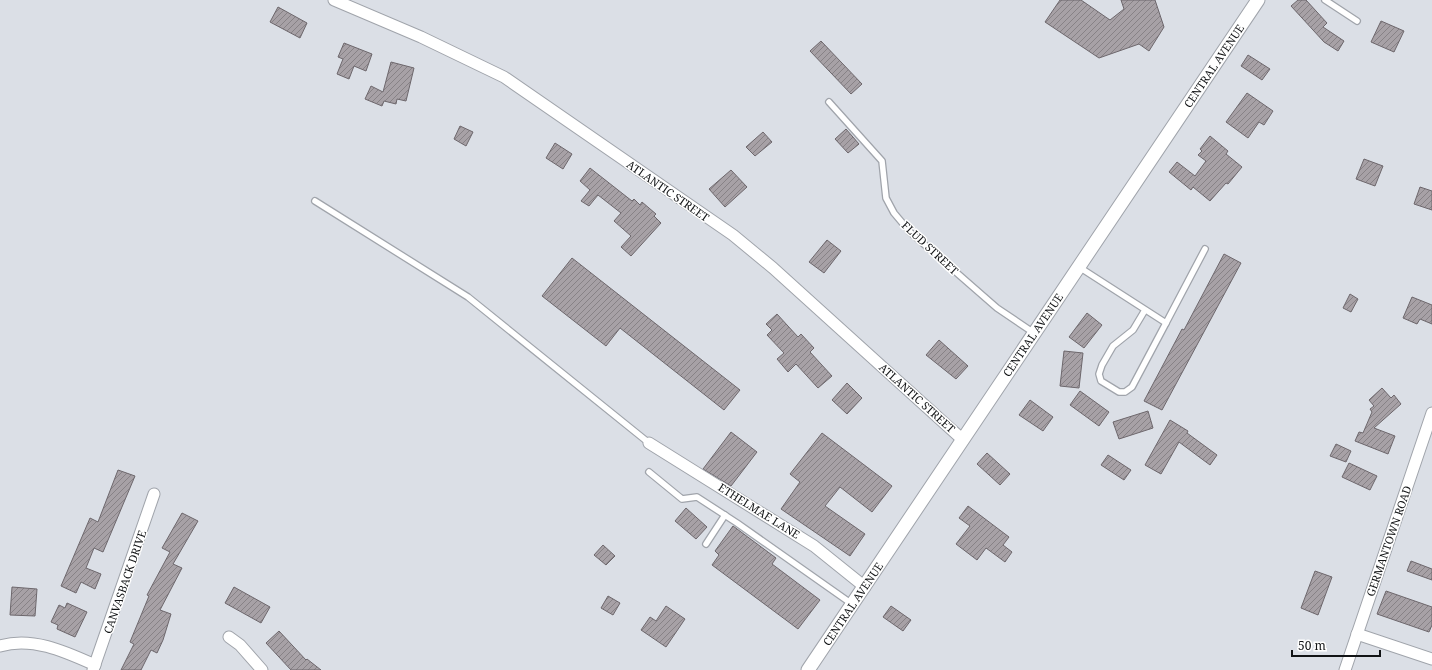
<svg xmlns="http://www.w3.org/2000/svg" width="1432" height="670" font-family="'Noto Serif',serif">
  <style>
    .building { fill: url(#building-hatch); stroke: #6d676c }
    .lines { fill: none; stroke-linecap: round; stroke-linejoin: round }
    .service-casing { stroke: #a0a4ab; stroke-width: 8 }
    .minor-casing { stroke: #a0a4ab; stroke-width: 13 }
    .tertiary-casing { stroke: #a0a4ab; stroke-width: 15 }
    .service { stroke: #fff; stroke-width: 5.5 }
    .minor { stroke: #fff; stroke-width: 11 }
    .tertiary { stroke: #fff; stroke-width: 13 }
    .labels { text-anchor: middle; stroke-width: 3; stroke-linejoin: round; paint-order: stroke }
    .street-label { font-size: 11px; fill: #111315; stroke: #fff }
  </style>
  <defs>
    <pattern id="building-hatch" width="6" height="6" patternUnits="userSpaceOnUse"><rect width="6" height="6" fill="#a7a1a6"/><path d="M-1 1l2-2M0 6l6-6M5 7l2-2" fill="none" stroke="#878286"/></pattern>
  </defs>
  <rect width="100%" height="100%" fill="#dbdfe6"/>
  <!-- building -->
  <g class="building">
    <path d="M1060,0h21l29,20 14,-11 -3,-9h34l9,27 -15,24 -10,-7 -40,14 -54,-36z"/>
    <path d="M1298,0h8l21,23 -4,4 21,14 -6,10 -14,-9 -33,-36z"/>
    <path d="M278,7l29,16 -7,15 -30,-16z"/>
    <path d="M1381,21l23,10 -10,21 -23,-10z"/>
    <path d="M821,41l41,43 -11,10 -41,-43z"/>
    <path d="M344,43l28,11 -6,17 -12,-5 -5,13 -12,-5 6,-15 -5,-2z"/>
    <path d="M1248,55l22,14 -8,11 -21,-14z"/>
    <path d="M391,62l23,6 -8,33 -9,-2 -1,5 -12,-3 -2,5 -17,-7 6,-13 12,6z"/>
    <path d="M1247,93l26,18 -9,14 -5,-3 -11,16 -22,-16z"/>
    <path d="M460,126l13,6 -7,14 -12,-7z"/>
    <path d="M846,129l13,15 -11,9 -13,-14z"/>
    <path d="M763,132l9,10 -17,14 -9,-9z"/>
    <path d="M1210,136l18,15 -2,3 16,13 -14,17 -2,-1 -16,18 -17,-14 -2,3 -22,-18 8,-10 18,14 11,-15 -8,-6 4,-4 -2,-2z"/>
    <path d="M555,143l17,11 -9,15 -17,-11z"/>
    <path d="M1364,159l19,7 -8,20 -19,-7z"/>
    <path d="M590,168l42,33 2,-2 6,6 2,-3 14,12 -2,2 7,7 -30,33 -10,-9 10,-11 -17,-15 7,-8 -23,-18 -9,11 -8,-5 9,-11 -10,-9z"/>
    <path d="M731,170l16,17 -22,20 -16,-18z"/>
    <path d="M1420,187l12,4v19l-18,-6z"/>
    <path d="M827,240l14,11 -17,22 -15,-11z"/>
    <path d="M1224,254l17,9 -79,147 -18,-9 38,-72 2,1z"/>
    <path d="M572,258l168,132 -16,20 -104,-82 -14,18 -64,-50z"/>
    <path d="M1350,294l8,5 -7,13 -8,-4z"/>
    <path d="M1412,297l20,8v19l-12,-5 -3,5 -14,-6z"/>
    <path d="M1087,313l15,12 -18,23 -15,-11z"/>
    <path d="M777,314l21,23 3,-3 13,14 -4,4 22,24 -14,12 -22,-24 -8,8 -11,-13 7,-6 -17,-18 5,-5 -6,-6z"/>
    <path d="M939,340l29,26 -12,13 -30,-24z"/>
    <path d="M1064,351l19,2 -4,35 -19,-2z"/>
    <path d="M847,383l15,15 -15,16 -15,-14z"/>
    <path d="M1382,388l9,10 3,-3 7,9 -27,24 21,8 -7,18 -33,-13 4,-9 4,1 9,-21 -2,-3 4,-3 -5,-6z"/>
    <path d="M1080,391l29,21 -10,14 -29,-21z"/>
    <path d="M1030,400l23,17 -10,14 -24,-16z"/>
    <path d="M1148,411l5,17 -34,11 -6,-17z"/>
    <path d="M1170,420l18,11 -1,2 30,22 -7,10 -31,-23 -18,32 -16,-9z"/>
    <path d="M731,432l26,20 -26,34 -28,-17z"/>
    <path d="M822,433l70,53 -20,26 -32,-25 -15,19 40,28 -15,22 -69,-47 19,-27 -10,-8z"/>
    <path d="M1336,444l15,7 -5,11 -16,-6z"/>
    <path d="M987,453l23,21 -10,11 -23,-21z"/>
    <path d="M1108,455l23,15 -7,10 -23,-15z"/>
    <path d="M1349,463l28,13 -7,14 -28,-13z"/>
    <path d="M118,470l17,6 -32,76 -9,-4 -8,20 15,6 -6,15 -14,-7 -5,11 -15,-7 29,-68 8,4z"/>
    <path d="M968,506l41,31 -6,8 9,7 -7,10 -19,-14 -9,12 -21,-16 14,-18 -11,-8z"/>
    <path d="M686,508l21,19 -11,12 -21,-18z"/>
    <path d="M182,513l16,8 -25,43 9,4 -22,42 11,4 -8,26 -6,13 -6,-3 -10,20h-20l13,-26 -4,-2 19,-46 -2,-1 23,-43 -8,-4z"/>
    <path d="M733,526l43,32 -4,6 48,36 -22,29 -86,-64 7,-10 -4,-4z"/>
    <path d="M603,545l12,11 -9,9 -12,-10z"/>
    <path d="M1411,561l21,8v11l-25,-9z"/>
    <path d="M1315,571l17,6 -14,38 -17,-7z"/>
    <path d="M12,587l25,2 -2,27 -25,-1z"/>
    <path d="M234,587l36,20 -9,16 -36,-20z"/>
    <path d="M1386,591l46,16v18l-3,7 -52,-18z"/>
    <path d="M608,596l12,7 -7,12 -12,-7z"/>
    <path d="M67,603l20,9 -12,25 -18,-8 1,-4 -7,-3 8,-17 6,3z"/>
    <path d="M666,606l19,13 -19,28 -25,-17 9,-13 6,4z"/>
    <path d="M891,606l20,14 -8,11 -20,-14z"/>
    <path d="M279,631l27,29 1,-1 14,11h-30l-25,-27z"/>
  </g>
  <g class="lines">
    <defs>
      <g id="service">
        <path d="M1325,0l32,21"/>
        <path d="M829,102l53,59 4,37 8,15 16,19 87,76 37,25"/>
        <path d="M315,201l153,96 181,146"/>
        <path d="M1079,267l87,56 -34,64 -7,5h-6l-18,-11 -2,-7 3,-9 11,-19 20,-16 12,-20"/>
        <path d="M1166,323l39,-74"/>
        <path d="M649,472l33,27 15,-2 40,26 115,81"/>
        <path d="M706,544l19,-29"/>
      </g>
      <g id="minor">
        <path d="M334,0l87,37 83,40 229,158 40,33 190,172"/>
        <path d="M649,443l165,103 51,41"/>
        <path d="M1357,634l75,25"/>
        <path d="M229,637l11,8 22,25"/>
        <path d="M0,646c32,-10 66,6 95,19"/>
        <path d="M93,670l61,-176"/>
        <path d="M1345,670l87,-257"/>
      </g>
      <path id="tertiary" d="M808,670l450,-670"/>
    </defs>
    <!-- service casing -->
    <use href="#service" class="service-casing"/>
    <!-- minor casing -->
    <use href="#minor" class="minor-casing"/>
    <!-- tertiary casing -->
    <use href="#tertiary" class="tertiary-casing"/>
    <!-- service -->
    <use href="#service" class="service"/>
    <!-- minor -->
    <use href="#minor" class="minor"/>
    <!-- tertiary -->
    <use href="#tertiary" class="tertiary"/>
  </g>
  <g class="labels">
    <!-- street labels -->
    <g class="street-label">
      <text transform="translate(1214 66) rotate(-56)" y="4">CENTRAL AVENUE</text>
      <text transform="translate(668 191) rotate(35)" y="4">ATLANTIC STREET</text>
      <text transform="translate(930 248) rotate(43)" y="4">FLUD STREET</text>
      <text transform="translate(1033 335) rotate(-56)" y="4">CENTRAL AVENUE</text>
      <text transform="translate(917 398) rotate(42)" y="4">ATLANTIC STREET</text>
      <text transform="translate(759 511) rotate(32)" y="4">ETHELMAE LANE</text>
      <text transform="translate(1389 541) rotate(-71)" y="4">GERMANTOWN ROAD</text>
      <text transform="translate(125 582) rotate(-71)" y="4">CANVASBACK DRIVE</text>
      <text transform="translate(853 604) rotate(-56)" y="4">CENTRAL AVENUE</text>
    </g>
  </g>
  <!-- scale -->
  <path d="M1292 650v6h88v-6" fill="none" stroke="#111315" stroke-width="2"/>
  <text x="1298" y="650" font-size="12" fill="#111315" stroke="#ffffff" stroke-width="3" paint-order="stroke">50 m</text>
</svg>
